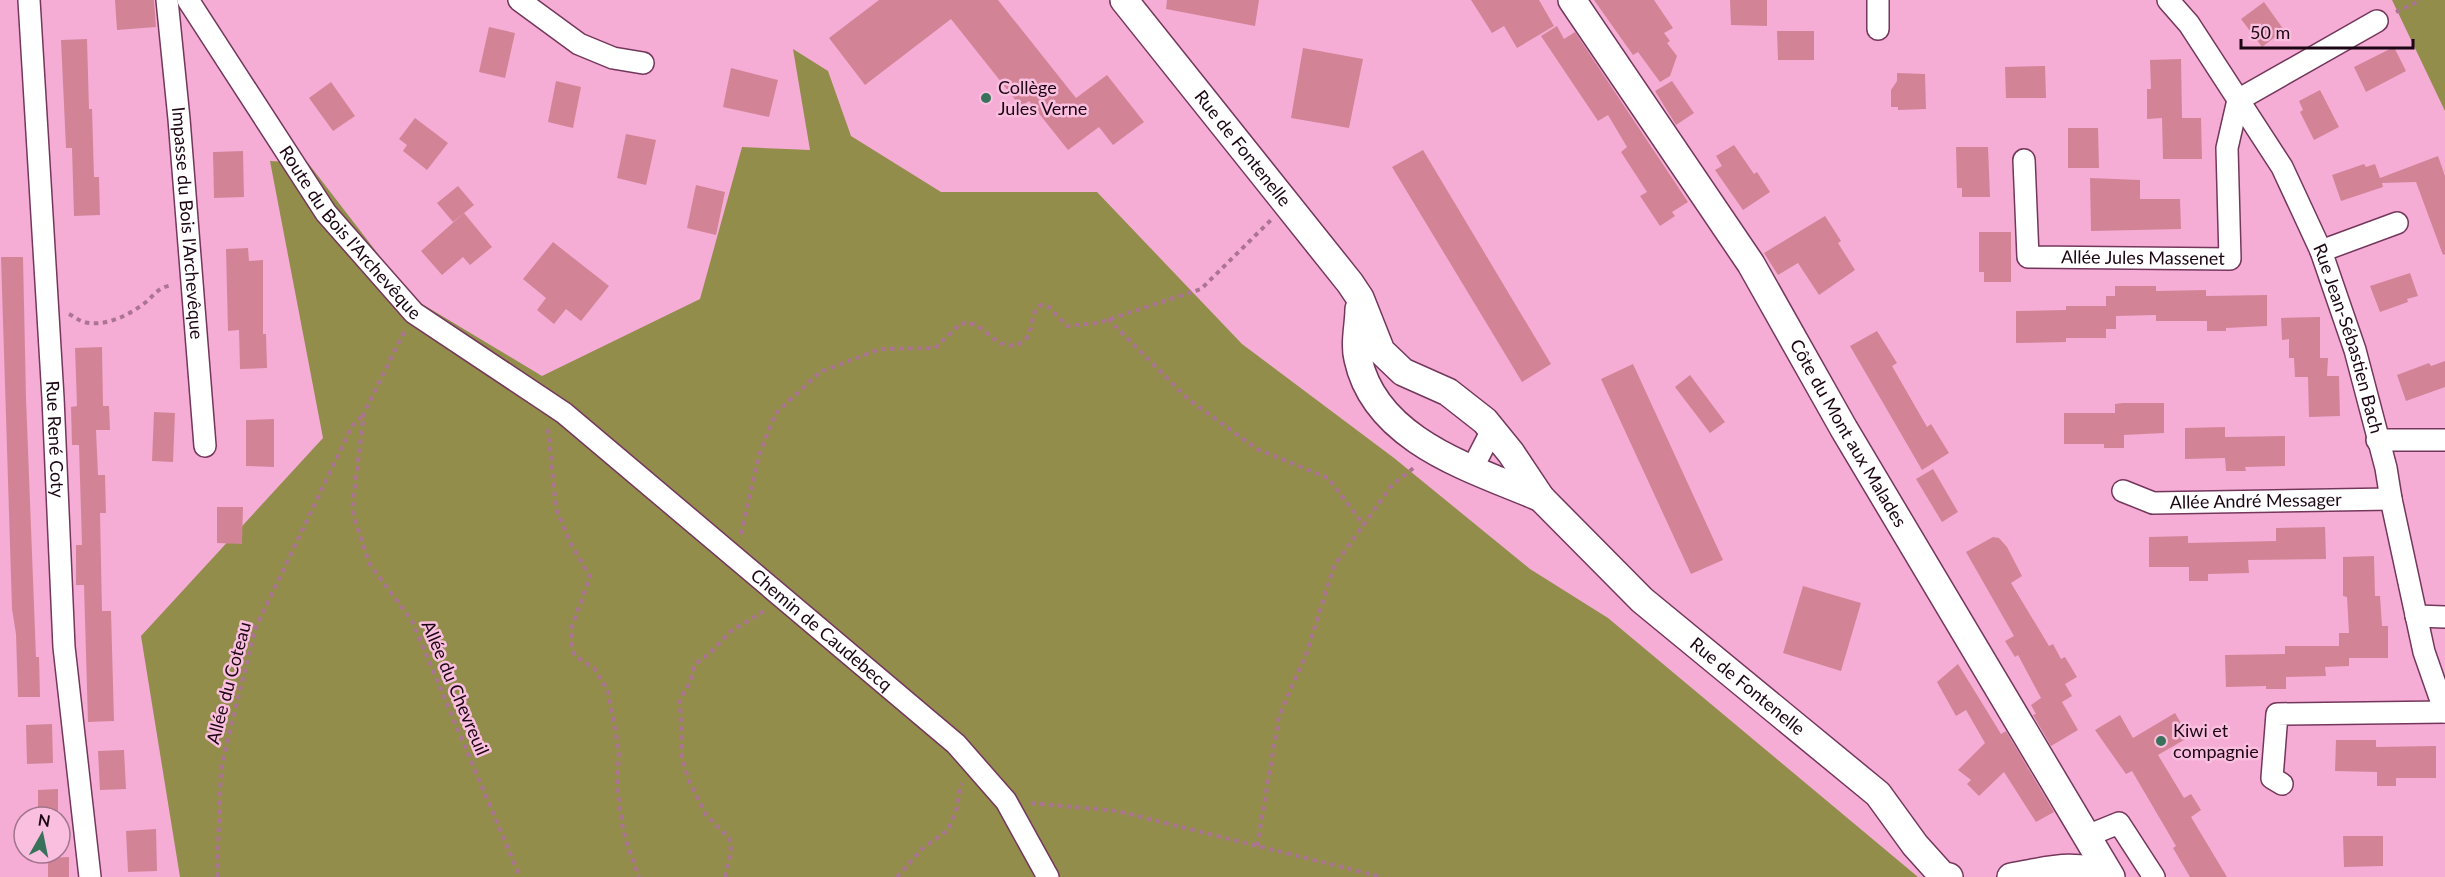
<svg xmlns="http://www.w3.org/2000/svg" width="2445" height="877" font-family="Lato,sans-serif">
  <style>
    .forest { fill: #928d4a }
    .building { fill: #d28496 }
    .lines { fill: none; stroke-linecap: round; stroke-linejoin: round }
    .minor-casing { stroke: #74375c; stroke-width: 24 }
    .tertiary-casing { stroke: #74375c; stroke-width: 30 }
    .path { stroke: #ac7493; stroke-width: 4; stroke-dasharray: 4.5 4.5; stroke-linecap: butt }
    .minor { stroke: #fff; stroke-width: 21 }
    .tertiary { stroke: #fff; stroke-width: 27 }
    .poi-dot { fill: #39725a; stroke: #fabfdf; stroke-width: 2 }
    .labels { text-anchor: middle; stroke-width: 5; stroke-linejoin: round; paint-order: stroke }
    .poi-label { font-size: 18px; fill: #1d0614; stroke: #fabfdf; text-anchor: start }
    .street-label { font-size: 18px; fill: #1d0614; stroke: #fabfdf }
  </style>
  <rect width="100%" height="100%" fill="#f5add5"/>
  <!-- forest -->
  <g class="forest">
    <path d="M2392,0h53v111z"/>
    <path d="M793,49l35,22 23,65 90,56h156l145,152 152,114 136,111 78,49 310,259h-1738l-39,-241 182,-198 -53,-277 38,2 104,135 130,78 158,-77 42,-152 68,3z"/>
  </g>
  <!-- building -->
  <g class="building">
    <path d="M115,0h39l2,27 -39,3z"/>
    <path d="M879,0h119l78,98 31,-23 37,47 -31,23 -14,-18 -31,23 -39,-49 -8,6 -70,-88 -86,66 -36,-47z"/>
    <path d="M1167,0h92l-4,26 -89,-17z"/>
    <path d="M1471,0h68l15,26 -37,22 -13,-22 -12,7z"/>
    <path d="M1594,0h60l19,28 -9,5 6,8 -3,2 10,13 -7,20 -10,6 -22,-30 -5,3z"/>
    <path d="M1730,0h37v26l-36,-1z"/>
    <path d="M2264,2l20,28 -22,17 -21,-28z"/>
    <path d="M1557,26l7,13 11,-7 113,170 -16,10 3,4 -15,10 -20,-30 7,-4 -26,-40 6,-5 -19,-32 -10,6 -57,-85z"/>
    <path d="M489,27l26,6 -10,45 -26,-6z"/>
    <path d="M1777,31h37v29h-36z"/>
    <path d="M87,39l2,70h3l2,68h5l1,38 -26,1 -2,-68h-6l-5,-108z"/>
    <path d="M2394,47l12,24 -40,21 -12,-25z"/>
    <path d="M1303,48l60,11 -14,69 -58,-10z"/>
    <path d="M2181,59l1,59h19l1,41h-39l-1,-41 -15,1v-30h4l-1,-29z"/>
    <path d="M2045,66l1,32h-40l-1,-31z"/>
    <path d="M731,68l47,12 -9,37 -46,-10z"/>
    <path d="M1897,73l28,1 1,35 -28,1v-3h-7v-17l6,-9z"/>
    <path d="M556,81l25,6 -8,41 -25,-6z"/>
    <path d="M1672,81l22,32 -18,12 -21,-34z"/>
    <path d="M331,82l24,34 -22,15 -24,-33z"/>
    <path d="M2320,90l19,37 -25,13 -14,-28 3,-2 -4,-9z"/>
    <path d="M415,118l33,25 -21,27 -24,-19 4,-6 -8,-6z"/>
    <path d="M2068,128h30l1,40h-31z"/>
    <path d="M626,134l30,6 -10,45 -29,-7z"/>
    <path d="M1734,145l20,29 3,-2 13,20 -27,18 -28,-40 7,-4 -6,-10z"/>
    <path d="M1956,147h32l2,50h-28v-9h-5z"/>
    <path d="M1423,150l128,214 -29,18 -130,-215z"/>
    <path d="M243,151l1,46 -30,1 -1,-46z"/>
    <path d="M2438,156l7,20v78l-2,1 -27,-73 -34,1 1,4 -42,14 -9,-26 32,-11 2,3 9,-3 5,14z"/>
    <path d="M2090,178l50,2v19h40l1,30 -90,2z"/>
    <path d="M696,185l29,7 -9,43 -29,-7z"/>
    <path d="M458,186l16,19 -21,17 -16,-19z"/>
    <path d="M464,213l28,34 -22,18 -7,-8 -21,18 -21,-24z"/>
    <path d="M1825,216l16,25 -3,2 17,27 -36,25 -21,-32 -20,12 -14,-22z"/>
    <path d="M1979,232h32v50h-27v-10h-5z"/>
    <path d="M553,242l56,44 -28,35 -15,-12 -12,15 -17,-14 9,-12 -23,-19z"/>
    <path d="M248,248l1,13 14,-1v74h3l1,34 -27,1 -1,-39 -11,1 -2,-82z"/>
    <path d="M1,257h22l3,141 10,259h3l1,40h-22l-2,-63 -4,-25z"/>
    <path d="M2410,273l8,23 -11,3 1,3 -28,10 -10,-26z"/>
    <path d="M2115,286h41v5l50,-1v6l61,-1v31l-41,2v3h-19v-10h-51v-6l-40,1v13h-10v9h-40v4l-50,1v-32l50,-1v-4h40v-10h9z"/>
    <path d="M2320,317v41h8l-1,18h12l1,40 -31,1 -1,-40h-13l-1,-19h-5v-19l-7,1 -1,-22z"/>
    <path d="M1877,331l20,32 -5,3 35,61 4,-3 18,29 -27,17 -72,-124z"/>
    <path d="M102,347l1,59h6l1,24h-14l2,45h7l1,38h-6l2,98h9l3,110 -26,1 -4,-137h-8v-40h6l-3,-100h-7l-1,-38 6,-1 -2,-58z"/>
    <path d="M2445,361v26l-39,14 -9,-26 32,-12 2,3z"/>
    <path d="M1633,364l90,196 -32,14 -90,-195z"/>
    <path d="M1690,375l35,47 -15,11 -35,-46z"/>
    <path d="M2123,403h41v30l-40,2v13h-20v-4h-40v-31h51v-9z"/>
    <path d="M154,412l21,1 -2,49 -21,-1z"/>
    <path d="M274,419v48l-28,-1v-46z"/>
    <path d="M2225,427v10l60,-1v30l-40,1 1,4h-20l-1,-13 -40,1v-31z"/>
    <path d="M1933,469l25,43 -16,10 -26,-43z"/>
    <path d="M217,507h26l-1,37 -25,-1z"/>
    <path d="M2325,527l1,32 -78,1 1,13 -41,1v7h-19v-14h-40v-30l39,-1v7l88,-2v-13z"/>
    <path d="M1993,537l6,1 8,9 15,29 -11,7 38,63 4,-2 8,15 4,-2 12,20 -12,7 7,12 -10,6 16,28 -27,16 -18,-31 3,-1 -5,-9 10,-7 -23,-43 -3,2 -10,-16 9,-5 -48,-84z"/>
    <path d="M2374,556l1,40h5l2,30h6v32h-39v8l-24,1 1,9 -40,1v12h-20v-3l-40,1 -1,-32 60,-1v-8h54v-13h10l-2,-36 -4,-1v-39z"/>
    <path d="M1803,586l58,17 -20,68 -58,-18z"/>
    <path d="M1958,664l43,70 5,-3 48,81 -18,10 -32,-50 -25,24 -12,-12 4,-4 -13,-10 27,-27 -19,-33 -10,6 -19,-34z"/>
    <path d="M2175,713l14,24 -31,18 26,43 7,-4 10,16 -10,7 36,60h-37l-17,-29 3,-2 -44,-75 -6,3 -31,-44 25,-15 13,23z"/>
    <path d="M52,724l1,39 -26,1 -1,-39z"/>
    <path d="M2336,740h40v7l60,-1v32h-40v8h-19v-14l-42,-1z"/>
    <path d="M124,750l2,39 -26,1 -2,-39z"/>
    <path d="M58,789v28h-20v-27z"/>
    <path d="M156,829l1,42 -29,1 -2,-41z"/>
    <path d="M2343,836h40v30l-39,1z"/>
    <path d="M69,857v20h-21v-19z"/>
  </g>
  <g class="lines">
    <defs>
      <g id="minor">
        <path id="s1" d="M29,0l24,398 11,249 26,230"/>
        <path id="s2" d="M167,0l12,119 26,327"/>
        <path id="s3" d="M188,0l138,213 88,100 150,100 392,331 50,57 42,76"/>
        <path d="M519,0l60,44 34,14 30,5"/>
        <path d="M1878,0v29"/>
        <path id="s4" d="M2168,0l21,24 93,143 39,84 34,99 31,118 5,31 33,153 21,60"/>
        <path id="s5" d="M2024,160l4,97 202,2 -3,-111 11,-48 139,-79"/>
        <path d="M2321,251l76,-28"/>
        <path d="M2377,440h68"/>
        <path d="M1472,469l20,-39"/>
        <path id="s6" d="M2123,491l30,12 238,-4"/>
        <path d="M2416,616l29,1"/>
        <path d="M2282,784l-10,-6 5,-64 168,-2"/>
        <path d="M2087,836l32,-13 35,54"/>
      </g>
      <g id="tertiary">
        <path id="s7" d="M1124,0l226,283 10,15 21,53 22,21 45,20 37,29 26,32 30,45 101,102 236,194 37,51 27,30 7,2"/>
        <path id="s8" d="M1572,0l179,264 93,165 267,448"/>
        <path d="M1359,309c0,15 -5,35 -1,50 18,83 116,110 183,139"/>
        <path d="M2011,877c37,-6 62,-16 98,0"/>
      </g>
    </defs>
    <!-- minor casing -->
    <use href="#minor" class="minor-casing"/>
    <!-- tertiary casing -->
    <use href="#tertiary" class="tertiary-casing"/>
    <!-- path -->
    <g class="path">
      <path d="M2396,12l25,-12"/>
      <path d="M69,314c4,2 8,5 12,7 21,8 49,-6 65,-19 10,-9 13,-15 27,-17"/>
      <path d="M1108,319l80,80 69,50 71,29 36,47"/>
      <path d="M404,332l-40,81 -12,97 17,53 43,58 108,256"/>
      <path d="M548,429l8,80 15,35 19,33 -18,49v20l3,10 19,12 14,23 11,60 -2,35 5,38 4,17 13,36"/>
      <path d="M741,534l17,-76 17,-44 45,-42 60,-23 55,-1 26,-25c4,1 10,0 14,2 15,7 27,29 47,17 14,-9 6,-29 19,-37l8,2 18,19 31,-3 103,-34 70,-69"/>
      <path d="M1031,803l86,8 265,66"/>
      <path d="M1257,846l22,-130 28,-64 27,-86 58,-81 24,-19"/>
      <path d="M217,877l4,-109 34,-139 97,-203 12,-12"/>
      <path d="M725,877l6,-23 -1,-15 -24,-24 -17,-34 -7,-23 -2,-59 10,-17 5,-18 14,-10 22,-23 33,-20"/>
      <path d="M897,877l26,-29 25,-18 9,-22 4,-25"/>
    </g>
    <!-- minor -->
    <use href="#minor" class="minor"/>
    <!-- tertiary -->
    <use href="#tertiary" class="tertiary"/>
  </g>
  <!-- markers -->
  <g class="poi-dot">
    <circle cx="986" cy="98" r="6"/>
    <circle cx="2161" cy="741" r="6"/>
  </g>
  <g class="labels">
    <!-- poi labels -->
    <g class="poi-label">
      <text x="998" y="94">Collège<tspan x="998" dy="21">Jules Verne</tspan></text>
      <text x="2173" y="737">Kiwi et<tspan x="2173" dy="21">compagnie</tspan></text>
    </g>
    <!-- street labels -->
    <g class="street-label">
      <text dy="6" stroke="none"><textPath href="#s7" startOffset="190">Rue de Fontenelle</textPath></text>
      <text dy="6" stroke="none"><textPath href="#s2" startOffset="224">Impasse du Bois l'Archevêque</textPath></text>
      <text dy="6" stroke="none"><textPath href="#s3" startOffset="284">Route du Bois l'Archevêque</textPath></text>
      <text dy="6" stroke="none"><textPath href="#s5" startOffset="212">Allée Jules Massenet</textPath></text>
      <text dy="6" stroke="none"><textPath href="#s4" startOffset="387">Rue Jean-Sébastien Bach</textPath></text>
      <text dy="6" stroke="none"><textPath href="#s8" startOffset="514">Côte du Mont aux Malades</textPath></text>
      <text dy="6" stroke="none"><textPath href="#s1" startOffset="440">Rue René Coty</textPath></text>
      <text dy="6" stroke="none"><textPath href="#s6" startOffset="135">Allée André Messager</textPath></text>
      <text dy="6" stroke="none"><textPath href="#s3" startOffset="904">Chemin de Caudebecq</textPath></text>
      <text transform="translate(229 683) rotate(-75)" y="6">Allée du Coteau</text>
      <text dy="6" stroke="none"><textPath href="#s7" startOffset="939">Rue de Fontenelle</textPath></text>
      <text transform="translate(455 688) rotate(67)" y="6">Allée du Chevreuil</text>
    </g>
  </g>
  <!-- north arrow -->
  <g transform="translate(42 835) rotate(9)"><circle r="28" fill="#fabfdf" stroke="#a2758e" stroke-width="1.5"/>
  <path d="M0-4.5L10 22L0 15L-10 22Z" fill="#39725a"/>
  <text y="-9" font-size="16" font-weight="bold" text-anchor="middle" fill="#1d0614">N</text>
  </g>
  <!-- scale -->
  <path d="M2241 39v9h172v-9" fill="none" stroke="#1d0614" stroke-width="3"/>
  <text x="2250" y="39" font-size="18" fill="#1d0614" stroke="#fabfdf" stroke-width="4.5" paint-order="stroke">50 m</text>
</svg>
